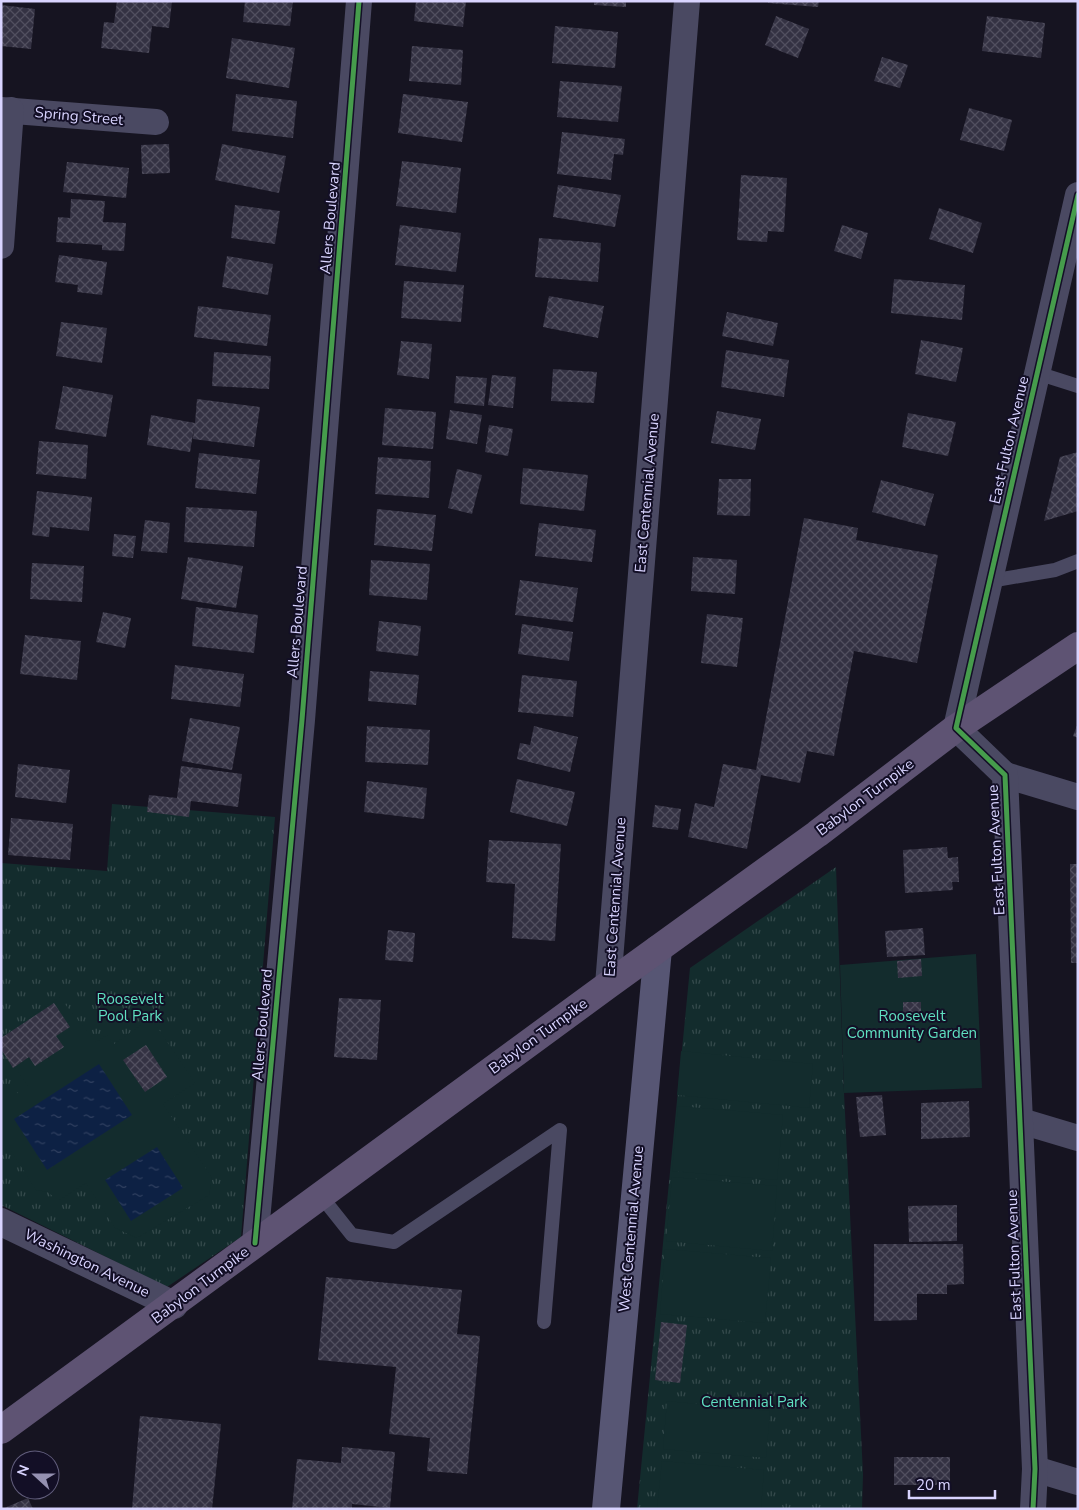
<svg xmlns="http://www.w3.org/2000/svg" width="1079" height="1510" font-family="'Nunito Sans',sans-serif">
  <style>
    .grass { fill: url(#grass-tufts) }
    .garden { fill: #132c2d }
    .water { fill: url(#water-ripples) }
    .building { fill: url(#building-cross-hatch) }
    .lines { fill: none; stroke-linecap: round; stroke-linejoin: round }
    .service { stroke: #4a4962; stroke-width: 14 }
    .minor { stroke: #4a4962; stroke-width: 26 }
    .tertiary { stroke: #4a4962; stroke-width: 28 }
    .secondary { stroke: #575674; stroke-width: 28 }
    .primary { stroke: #5e5373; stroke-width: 28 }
    .cycleway-casing { stroke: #130f26; stroke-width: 8 }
    .cycleway { stroke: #469c4c; stroke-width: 5 }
    .labels { text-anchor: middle; stroke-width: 4; stroke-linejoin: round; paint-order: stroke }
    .street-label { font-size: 15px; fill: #d9d4ff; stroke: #130f26 }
    .park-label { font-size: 15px; fill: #5fe0c0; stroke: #130f26 }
  </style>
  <defs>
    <pattern id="grass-tufts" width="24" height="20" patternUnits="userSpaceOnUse" patternTransform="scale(1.25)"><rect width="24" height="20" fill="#132c2d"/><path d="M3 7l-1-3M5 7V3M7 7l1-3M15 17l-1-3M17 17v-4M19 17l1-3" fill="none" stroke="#354a4c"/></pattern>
    <pattern id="water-ripples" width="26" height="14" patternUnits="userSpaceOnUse" patternTransform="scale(1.25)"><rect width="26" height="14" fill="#0d2144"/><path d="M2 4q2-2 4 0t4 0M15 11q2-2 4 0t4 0" fill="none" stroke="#304060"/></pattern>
    <pattern id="building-cross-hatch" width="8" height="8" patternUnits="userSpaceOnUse" patternTransform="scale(1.25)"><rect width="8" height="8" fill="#343243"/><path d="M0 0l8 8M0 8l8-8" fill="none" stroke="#514f5f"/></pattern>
  </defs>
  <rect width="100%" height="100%" fill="#161421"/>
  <!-- grass -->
  <g class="grass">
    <path d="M112,804l163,13 -34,420 -74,50 -166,-82v-342l106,8z"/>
    <path d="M836,867l8,226 19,381 -1,35h-225l53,-541z"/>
  </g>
  <!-- garden -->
  <g class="garden">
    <path d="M976,954l6,134 -138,5 -4,-128z"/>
    <path d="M59,997l37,45 11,-7 7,9 37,-26 44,65 -32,21 49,74 -3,17 -72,43 -22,-10 -29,-45 -28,18 -10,-9 -12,-2 -35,-55v-31l27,-18 -27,-38v-10z"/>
    <path d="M681,1051l132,13 -4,44 -132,-13z"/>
    <path d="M678,1106l105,9 -6,65 -105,-9z"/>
    <path d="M672,1177l105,9 -5,65 -106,-10z"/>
    <path d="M665,1249l106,9 -6,65 -105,-9z"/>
    <path d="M667,1401l103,10 -4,47 -103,-9z"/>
    <path d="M662,1461l102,9 -3,39 -104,-1z"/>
  </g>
  <!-- water -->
  <g class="water">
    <path d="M99,1064l33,51 -85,55 -33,-51z"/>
    <path d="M157,1147l26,41 -52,33 -26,-41z"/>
  </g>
  <!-- building -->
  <g class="building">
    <path d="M117,1h55l-3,27 -17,-2 -3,27 -48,-5 3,-26 10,1z"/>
    <path d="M245,1h48l-3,25 -47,-4z"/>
    <path d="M416,1h50l-3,26 -49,-6z"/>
    <path d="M594,1h32v6l-32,-2z"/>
    <path d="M768,1h51l-1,6 -50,-4z"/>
    <path d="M1,5l34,4 -4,40 -30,-3z"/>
    <path d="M776,16l33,13 -11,29 -33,-13z"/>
    <path d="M987,16l58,7 -4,35 -59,-7z"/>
    <path d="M555,26l63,6 -3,36 -63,-5z"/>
    <path d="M232,38l63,10 -6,40 -63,-10z"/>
    <path d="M412,46l51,4 -2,35 -52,-4z"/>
    <path d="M882,57l26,8 -8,23 -26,-7z"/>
    <path d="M560,81l62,5 -4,36 -61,-5z"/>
    <path d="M236,94l61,7 -4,37 -61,-7z"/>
    <path d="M403,94l65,8 -6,40 -64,-9z"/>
    <path d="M969,108l43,12 -8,31 -44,-11z"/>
    <path d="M562,132l63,7 -2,16 -9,-1 -3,26 -54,-6z"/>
    <path d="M169,144l1,29 -28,1 -1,-29z"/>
    <path d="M222,144l64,12 -7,37 -64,-13z"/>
    <path d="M402,161l59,7 -5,45 -60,-7z"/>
    <path d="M67,162l62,6 -3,30 -63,-6z"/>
    <path d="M741,175l46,3 -3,54 -16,-1 -1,11 -30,-2z"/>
    <path d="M558,185l63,10 -6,32 -62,-10z"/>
    <path d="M71,199l34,2 -2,21 23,1 -2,28 -22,-1v-5l-46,-3 2,-25 12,1z"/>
    <path d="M235,205l45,6 -5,33 -44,-6z"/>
    <path d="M939,208l43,15 -9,30 -44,-14z"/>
    <path d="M400,225l61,8 -5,39 -61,-7z"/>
    <path d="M842,225l26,8 -7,26 -27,-8z"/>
    <path d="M539,238l62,5 -3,39 -63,-5z"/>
    <path d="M59,255l48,7 -5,33 -25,-3 1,-7 -23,-3z"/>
    <path d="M227,256l46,8 -5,31 -46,-8z"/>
    <path d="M894,279l71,6 -3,35 -71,-7z"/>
    <path d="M404,281l60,4 -3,37 -60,-4z"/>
    <path d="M549,296l55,10 -6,32 -55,-11z"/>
    <path d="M198,306l73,9 -4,31 -73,-9z"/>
    <path d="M727,312l51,11 -5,23 -51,-10z"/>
    <path d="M61,322l46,6 -5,35 -46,-7z"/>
    <path d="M921,340l42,8 -7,34 -41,-8z"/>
    <path d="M401,341l31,3 -3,35 -32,-4z"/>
    <path d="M726,350l63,10 -5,37 -63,-10z"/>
    <path d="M214,352l57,4 -2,33 -57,-3z"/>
    <path d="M553,369l44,3 -3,31 -43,-2z"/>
    <path d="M492,375l24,2 -3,31 -25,-3z"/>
    <path d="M456,376l31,2 -3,28 -30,-3z"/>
    <path d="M63,386l50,9 -7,42 -51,-8z"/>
    <path d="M197,399l63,8 -6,40 -61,-8 1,-11 -4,24 -43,-7 4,-30 44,8z"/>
    <path d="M385,408l51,4 -3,37 -51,-4z"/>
    <path d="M450,410l32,5 -5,29 -31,-5z"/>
    <path d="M717,411l44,8 -6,31 -44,-7z"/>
    <path d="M908,413l48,9 -8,34 -46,-9z"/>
    <path d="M489,425l24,4 -5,27 -23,-4z"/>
    <path d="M39,441l49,4 -2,34 -50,-5z"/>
    <path d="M1078,452v59l-34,10 16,-64z"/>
    <path d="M199,453l61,7 -4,34 -61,-6z"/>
    <path d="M378,457l53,4 -2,37 -54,-4z"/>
    <path d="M523,468l65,7 -4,36 -64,-7z"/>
    <path d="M457,469l25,6 -10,39 -24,-6z"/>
    <path d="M719,479h32l-1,37 -33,-1z"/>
    <path d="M881,480l53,14 -9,32 -53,-14z"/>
    <path d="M37,491l55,6 -3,34 -39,-4 -1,10 -17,-2z"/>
    <path d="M186,507l71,4 -3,36 -70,-5z"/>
    <path d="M377,509l59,6 -4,36 -58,-6z"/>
    <path d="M804,518l54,10 -2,12 82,15 -21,108 -63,-12 -20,105 -27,-5 -7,32 -39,-8 -14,74 -59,-12 7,-34 19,4 9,-43 33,6z"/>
    <path d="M145,520l25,3 -3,30 -26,-2z"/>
    <path d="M539,523l57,7 -4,32 -57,-6z"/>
    <path d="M114,534l22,2 -3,22 -21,-2z"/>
    <path d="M188,557l55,9 -7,42 -55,-9z"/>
    <path d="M693,557l44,3 -2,34 -44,-3z"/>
    <path d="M371,560l59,4 -3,36 -58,-5z"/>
    <path d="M32,563l52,3 -2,36 -52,-3z"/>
    <path d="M520,580l58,8 -5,34 -58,-7z"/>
    <path d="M196,607l62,8 -4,38 -62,-7z"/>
    <path d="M103,612l28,6 -6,30 -29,-6z"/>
    <path d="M707,614l36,4 -6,49 -36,-4z"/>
    <path d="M379,621l42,5 -3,30 -42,-5z"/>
    <path d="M522,624l51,8 -4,29 -51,-7z"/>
    <path d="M25,635l56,6 -4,39 -57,-6z"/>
    <path d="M175,665l69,9 -4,33 -69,-8z"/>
    <path d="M370,671l49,4 -3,30 -48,-4z"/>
    <path d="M522,675l55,6 -4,36 -55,-5z"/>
    <path d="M190,718l50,9 -8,43 -50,-9z"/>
    <path d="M1078,723v15l-5,-2z"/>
    <path d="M367,726l63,4 -2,35 -63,-3z"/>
    <path d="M534,726l44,11 -8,35 -53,-13 3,-16 10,2z"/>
    <path d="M18,764l52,6 -4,33 -51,-6z"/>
    <path d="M181,766l61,8 -4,33 -47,-6 -2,16 -42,-5 2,-17 28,3z"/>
    <path d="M517,779l58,13 -8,34 -57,-14z"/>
    <path d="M367,781l60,7 -3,31 -60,-7z"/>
    <path d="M655,805l26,4 -3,21 -26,-3z"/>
    <path d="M11,818l62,6 -3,36 -62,-5z"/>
    <path d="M489,840l72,4 -6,97 -43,-3 3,-54 -29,-2z"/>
    <path d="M947,847l1,11 10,-1 1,25h-7l1,8 -48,3 -2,-43z"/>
    <path d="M1070,864h8v99h-7z"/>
    <path d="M923,928l2,27 -38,2 -2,-26z"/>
    <path d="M388,930l27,3 -2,29 -28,-2z"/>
    <path d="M921,959l1,17 -24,2 -1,-17z"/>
    <path d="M339,998l42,2 -4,60 -43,-3z"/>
    <rect x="903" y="1002" width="18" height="15"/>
    <path d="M54,1003l16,24 -14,9 8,11 -29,19 -6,-9 -16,11 -12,-19v-11z"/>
    <path d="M146,1045l21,32 -22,15 -22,-32z"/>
    <path d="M882,1095l4,40 -26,2 -4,-40z"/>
    <path d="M969,1101l1,36 -49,2v-36z"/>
    <path d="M957,1205v36l-48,1 -1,-36z"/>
    <path d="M874,1244h89l1,40 -17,1v9h-30v26l-43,1z"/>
    <path d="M326,1277l136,13 -5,44 23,2 -13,138 -40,-3 3,-33 -41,-4 7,-67 -78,-7z"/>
    <path d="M661,1322l26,3 -7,58 -25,-3z"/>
    <path d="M140,1416l81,8 -9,85h-80z"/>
    <path d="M342,1447l53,5 -5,56 -38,-4v5h-60l5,-50 44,4z"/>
    <rect x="894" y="1457" width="56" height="28"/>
    <path d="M28,1498l5,11h-31z"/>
  </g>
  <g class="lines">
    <!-- service -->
    <g class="service">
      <path d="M1037,373l41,13"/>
      <path d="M990,581l65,-11 23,-9"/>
      <path d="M321,1196l31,39 42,7 166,-112 -16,192"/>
    </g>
    <!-- minor -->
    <g class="minor">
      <path d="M1,110l155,12"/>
      <path d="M1,246l10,-136"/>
      <path d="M1005,775l73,22"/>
      <path d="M608,985l79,-984"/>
      <path d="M1021,1121l57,17"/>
      <path d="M255,1243l47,-523 57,-719"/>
      <path d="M1035,1469l43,13"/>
      <path d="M1033,1509l2,-40 -30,-694 -49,-47 122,-533"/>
    </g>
    <!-- tertiary -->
    <path class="tertiary" d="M1,1222l173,83"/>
    <!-- secondary -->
    <path class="secondary" d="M606,1509l52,-560"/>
    <!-- primary -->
    <path class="primary" d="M1,1430l607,-445 209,-151 139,-106 122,-82"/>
    <defs>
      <g id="cycleway">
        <path d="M255,1243l47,-523 57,-719"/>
        <path d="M1033,1509l2,-40 -30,-694 -49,-47 122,-533"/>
      </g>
    </defs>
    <!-- cycleway casing -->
    <use href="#cycleway" class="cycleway-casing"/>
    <!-- cycleway -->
    <use href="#cycleway" class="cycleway"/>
  </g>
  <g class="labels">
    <!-- street labels -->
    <g class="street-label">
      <text transform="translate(79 116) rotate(5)" y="5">Spring Street</text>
      <text transform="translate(330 218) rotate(-85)" y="5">Allers Boulevard</text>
      <text transform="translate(1009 440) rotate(-77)" y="5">East Fulton Avenue</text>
      <text transform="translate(647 493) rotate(-85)" y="5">East Centennial Avenue</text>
      <text transform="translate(297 622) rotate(-85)" y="5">Allers Boulevard</text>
      <text transform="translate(865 797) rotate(-37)" y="5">Babylon Turnpike</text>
      <text transform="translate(996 850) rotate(-93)" y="5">East Fulton Avenue</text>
      <text transform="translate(615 897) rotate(-86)" y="5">East Centennial Avenue</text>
      <text transform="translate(262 1025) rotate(-85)" y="5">Allers Boulevard</text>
      <text transform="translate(538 1036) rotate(-36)" y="5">Babylon Turnpike</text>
      <text transform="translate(631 1229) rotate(-85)" y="5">West Centennial Avenue</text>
      <text transform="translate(1014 1255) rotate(-92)" y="5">East Fulton Avenue</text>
      <text transform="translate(87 1263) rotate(26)" y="5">Washington Avenue</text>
      <text transform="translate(200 1285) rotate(-37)" y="5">Babylon Turnpike</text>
    </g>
    <!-- park labels -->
    <g class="park-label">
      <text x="130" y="1004">Roosevelt<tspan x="130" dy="17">Pool Park</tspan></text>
      <text x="912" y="1021">Roosevelt<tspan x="912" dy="17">Community Garden</tspan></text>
      <text x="754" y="1407">Centennial Park</text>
    </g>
  </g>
  <!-- border -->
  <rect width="1079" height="1510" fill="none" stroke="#d9d4ff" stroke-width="5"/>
  <!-- north arrow -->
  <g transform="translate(35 1475) rotate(291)"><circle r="24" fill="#130f26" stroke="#625e7d"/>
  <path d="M0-4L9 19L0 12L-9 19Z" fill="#9591b1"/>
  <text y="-8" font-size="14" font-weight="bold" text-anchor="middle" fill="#d9d4ff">N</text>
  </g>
  <!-- scale -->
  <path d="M909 1490v8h86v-8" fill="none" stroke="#d9d4ff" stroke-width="2.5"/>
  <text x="916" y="1490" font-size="15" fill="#d9d4ff" stroke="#130f26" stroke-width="4" paint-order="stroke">20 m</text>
</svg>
